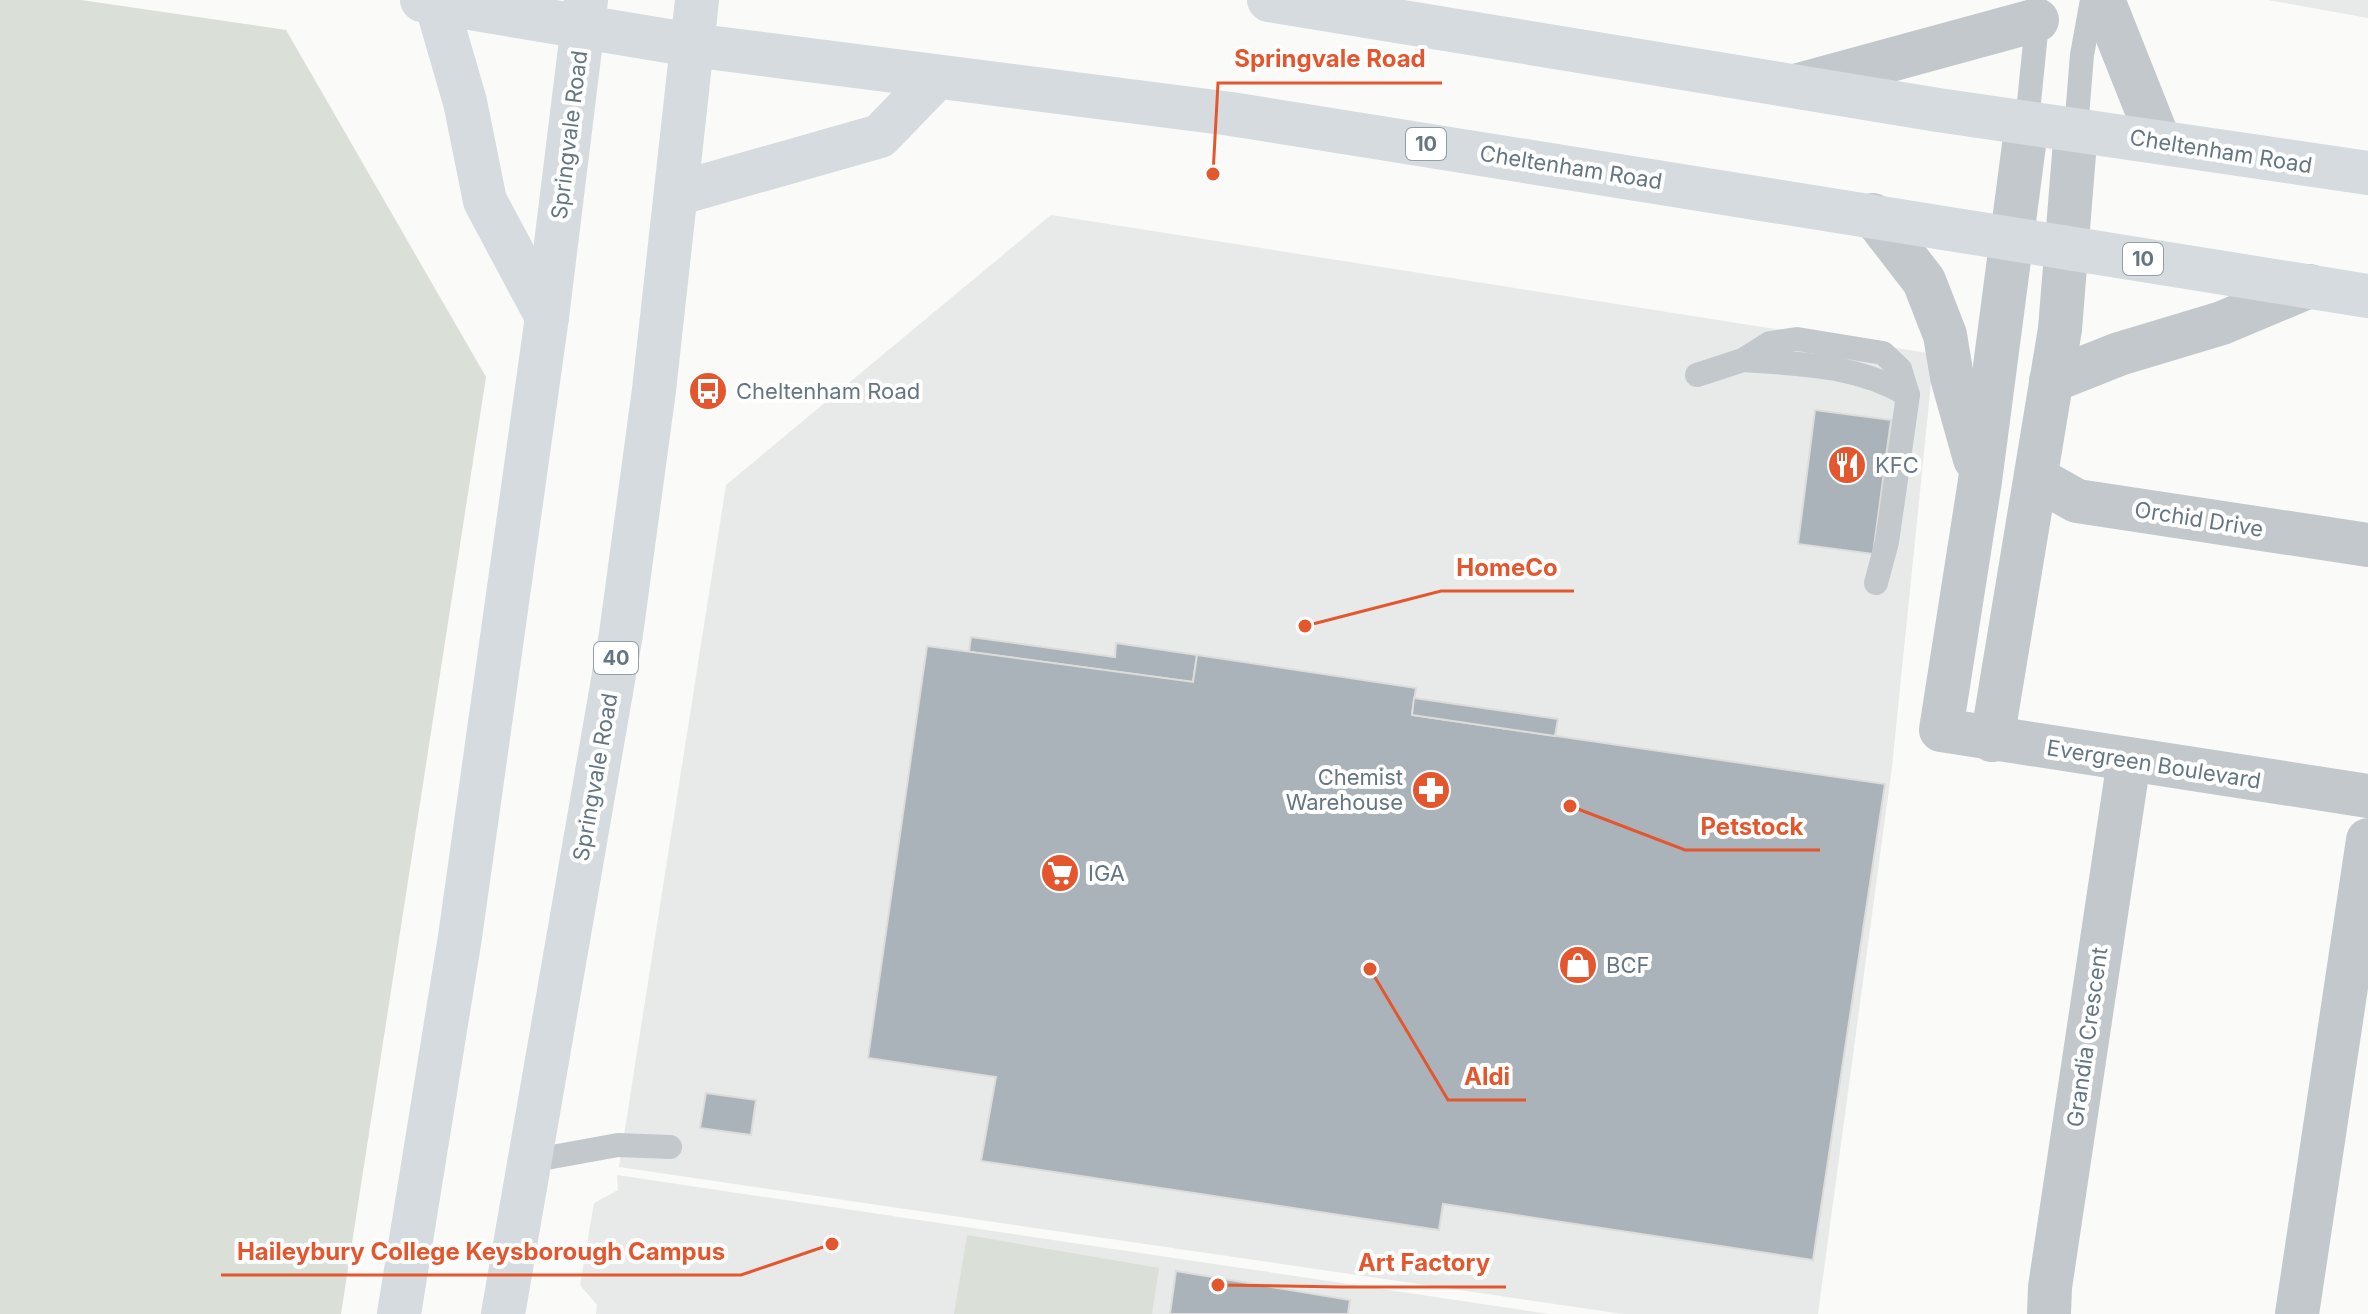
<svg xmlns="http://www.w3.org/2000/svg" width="2368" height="1314" font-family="Inter,sans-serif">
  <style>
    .built { fill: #e8e9e9 }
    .green { fill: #dadfd7 }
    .building { fill: #aab3b9; stroke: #dcdcda; stroke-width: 2 }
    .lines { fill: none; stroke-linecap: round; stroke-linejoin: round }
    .lane { stroke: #c3c8cc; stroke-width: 24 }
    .street { stroke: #c3c8cc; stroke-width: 44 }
    .primary { stroke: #d6dbdf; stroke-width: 44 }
    .highway { stroke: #d6dbdf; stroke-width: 44 }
    .labels { text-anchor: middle; stroke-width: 8; stroke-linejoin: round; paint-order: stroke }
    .shield { fill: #fff; stroke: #939fa8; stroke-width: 2 }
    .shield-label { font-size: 20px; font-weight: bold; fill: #657683 }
    .street-label { font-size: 22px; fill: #657683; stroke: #fff }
    .poi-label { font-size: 22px; fill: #657683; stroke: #fff; text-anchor: start }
    .leader { fill: none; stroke: #e4572e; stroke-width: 3 }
    .callout-dot { fill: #e4572e; stroke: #fff; stroke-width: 3 }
    .callout-label { font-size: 24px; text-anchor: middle; font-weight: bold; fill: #e4572e; stroke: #fff; stroke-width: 8; stroke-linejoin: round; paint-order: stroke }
  </style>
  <rect width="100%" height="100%" fill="#fafaf8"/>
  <!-- built -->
  <g class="built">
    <path d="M2267,0h101v18l-100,-18z"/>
    <path d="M1051,215l883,139 -42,413 -74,547h-195l-1004,-147 107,-682z"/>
    <path d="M617,1175l933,139h-954l1,-9 -17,-20 14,-82 24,-13z"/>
  </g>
  <!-- green -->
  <g class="green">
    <path d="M0,0h81l205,30 200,347 -145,937h-341z"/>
    <path d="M967,1235l192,33 -7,46h-198z"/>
  </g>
  <!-- building -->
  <g class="building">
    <path d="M1815,410l76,10 -18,134 -75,-10z"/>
    <path d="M971,637l144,20 1,-14 81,12 -4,27 -224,-30z"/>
    <path d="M927,646l266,36 4,-27 219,33 -4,27 473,69 -72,476 -370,-56 -4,26 -458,-69 15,-84 -128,-19z"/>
    <path d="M1414,698l144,21 -3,17 -143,-21z"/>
    <path d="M706,1093l50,7 -5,35 -51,-7z"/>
    <path d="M1176,1271l174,29 -2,14h-178z"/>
  </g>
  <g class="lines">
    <!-- lane -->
    <g class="lane">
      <path d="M2027,122l11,-109"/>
      <path d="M2076,129l6,-74 10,-55"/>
      <path d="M1743,360c58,4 114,5 165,35"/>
      <path d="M1697,375l46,-15 27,-17 27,-4 86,14 17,16 8,26 -21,147 -11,41"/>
      <path d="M530,1161l88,-16 52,2"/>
    </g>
    <!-- street -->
    <g class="street">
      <path d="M2103,0l56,141"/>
      <path d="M1795,86l242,-66"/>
      <path d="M2027,122l-47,359 -39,249 427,66"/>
      <path d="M1873,215l51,66 21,54 7,42 23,82"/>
      <path d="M2051,381l68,-27 103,-31 88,-37"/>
      <path d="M2036,478l41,23 291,44"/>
      <path d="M1992,740l68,-411 16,-200"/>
      <path d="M2049,1314l1,-27 79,-527"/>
      <path d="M2297,1314l71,-474"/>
    </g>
    <!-- primary -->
    <g class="primary">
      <path d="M1269,0l669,110 430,63"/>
      <path d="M692,45l539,69 1137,182"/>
      <path d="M676,194l204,-58 56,-58"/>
    </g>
    <!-- highway -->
    <g class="highway">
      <path d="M422,0l270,45"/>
      <path d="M436,2l29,100 20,99 62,116"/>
      <path d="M399,1314l61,-377 87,-620 39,-317"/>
      <path d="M503,1314l118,-680 33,-244 43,-390"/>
    </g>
  </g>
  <!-- icons -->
  <defs>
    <symbol id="bus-disc" viewBox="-11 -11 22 22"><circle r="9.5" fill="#e4572e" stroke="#fff"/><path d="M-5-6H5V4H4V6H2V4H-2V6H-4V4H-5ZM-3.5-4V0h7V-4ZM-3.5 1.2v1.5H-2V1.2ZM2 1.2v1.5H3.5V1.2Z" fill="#fff"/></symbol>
    <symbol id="restaurant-disc" viewBox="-11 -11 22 22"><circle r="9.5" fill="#e4572e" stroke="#fff"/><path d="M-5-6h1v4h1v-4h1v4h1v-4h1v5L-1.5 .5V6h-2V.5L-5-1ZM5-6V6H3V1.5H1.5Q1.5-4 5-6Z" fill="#fff"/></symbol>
    <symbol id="pharmacy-disc" viewBox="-11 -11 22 22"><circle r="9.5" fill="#e4572e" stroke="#fff"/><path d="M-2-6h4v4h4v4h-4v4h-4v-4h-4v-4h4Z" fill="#fff"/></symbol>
    <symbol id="supermarket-disc" viewBox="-11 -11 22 22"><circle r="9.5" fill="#e4572e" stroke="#fff"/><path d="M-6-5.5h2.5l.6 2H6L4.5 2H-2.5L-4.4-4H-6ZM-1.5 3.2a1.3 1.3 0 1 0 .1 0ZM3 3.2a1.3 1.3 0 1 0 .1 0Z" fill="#fff"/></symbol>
    <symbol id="shop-disc" viewBox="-11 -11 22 22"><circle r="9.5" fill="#e4572e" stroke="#fff"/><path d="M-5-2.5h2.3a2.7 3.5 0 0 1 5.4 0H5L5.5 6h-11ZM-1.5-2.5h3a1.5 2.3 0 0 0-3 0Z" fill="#fff"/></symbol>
  </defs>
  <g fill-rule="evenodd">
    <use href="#bus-disc" x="686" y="369" width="44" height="44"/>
    <use href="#restaurant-disc" x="1825" y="443" width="44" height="44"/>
    <use href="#pharmacy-disc" x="1409" y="768" width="44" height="44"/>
    <use href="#supermarket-disc" x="1038" y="851" width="44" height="44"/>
    <use href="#shop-disc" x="1556" y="943" width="44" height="44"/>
  </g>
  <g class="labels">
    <!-- shield labels -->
    <g class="shield">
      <rect x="1406" y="128" width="40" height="32" rx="6"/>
      <rect x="2123" y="243" width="40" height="32" rx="6"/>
      <rect x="594" y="642" width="44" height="32" rx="6"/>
    </g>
    <g class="shield-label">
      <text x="1426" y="151">10</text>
      <text x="2143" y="266">10</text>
      <text x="616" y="665">40</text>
    </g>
    <!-- street labels -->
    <g class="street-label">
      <text transform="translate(569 135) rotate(-83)" y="8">Springvale Road</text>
      <text transform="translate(2221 151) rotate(9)" y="8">Cheltenham Road</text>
      <text transform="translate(1571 167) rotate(9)" y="8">Cheltenham Road</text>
      <text transform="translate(2199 519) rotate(9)" y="8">Orchid Drive</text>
      <text transform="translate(2154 764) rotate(9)" y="8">Evergreen Boulevard</text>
      <text transform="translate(595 777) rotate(-80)" y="8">Springvale Road</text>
      <text transform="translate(2087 1037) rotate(-82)" y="8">Grandia Crescent</text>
    </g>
    <!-- poi labels -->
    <g class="poi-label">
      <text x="736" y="399">Cheltenham Road</text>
      <text x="1875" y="473">KFC</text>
      <text x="1403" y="785" text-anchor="end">Chemist<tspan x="1403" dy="25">Warehouse</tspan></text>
      <text x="1088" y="881">IGA</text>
      <text x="1606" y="973">BCF</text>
    </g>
  </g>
  <!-- callouts -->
  <path class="leader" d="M1213 174L1218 83H1442M1305 626L1441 591H1574M1570 806L1685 850H1820M1370 969L1448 1100H1526M832 1244L741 1275H221M1218 1285L1342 1287H1506"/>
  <g class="callout-dot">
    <circle cx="1213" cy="174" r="8"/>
    <circle cx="1305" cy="626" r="8"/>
    <circle cx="1570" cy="806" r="8"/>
    <circle cx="1370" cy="969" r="8"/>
    <circle cx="832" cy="1244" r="8"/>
    <circle cx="1218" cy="1285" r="8"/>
  </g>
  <g class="callout-label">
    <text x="1330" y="67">Springvale Road</text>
    <text x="1507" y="576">HomeCo</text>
    <text x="1752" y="835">Petstock</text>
    <text x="1487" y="1085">Aldi</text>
    <text x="481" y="1260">Haileybury College Keysborough Campus</text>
    <text x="1424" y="1271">Art Factory</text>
  </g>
</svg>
